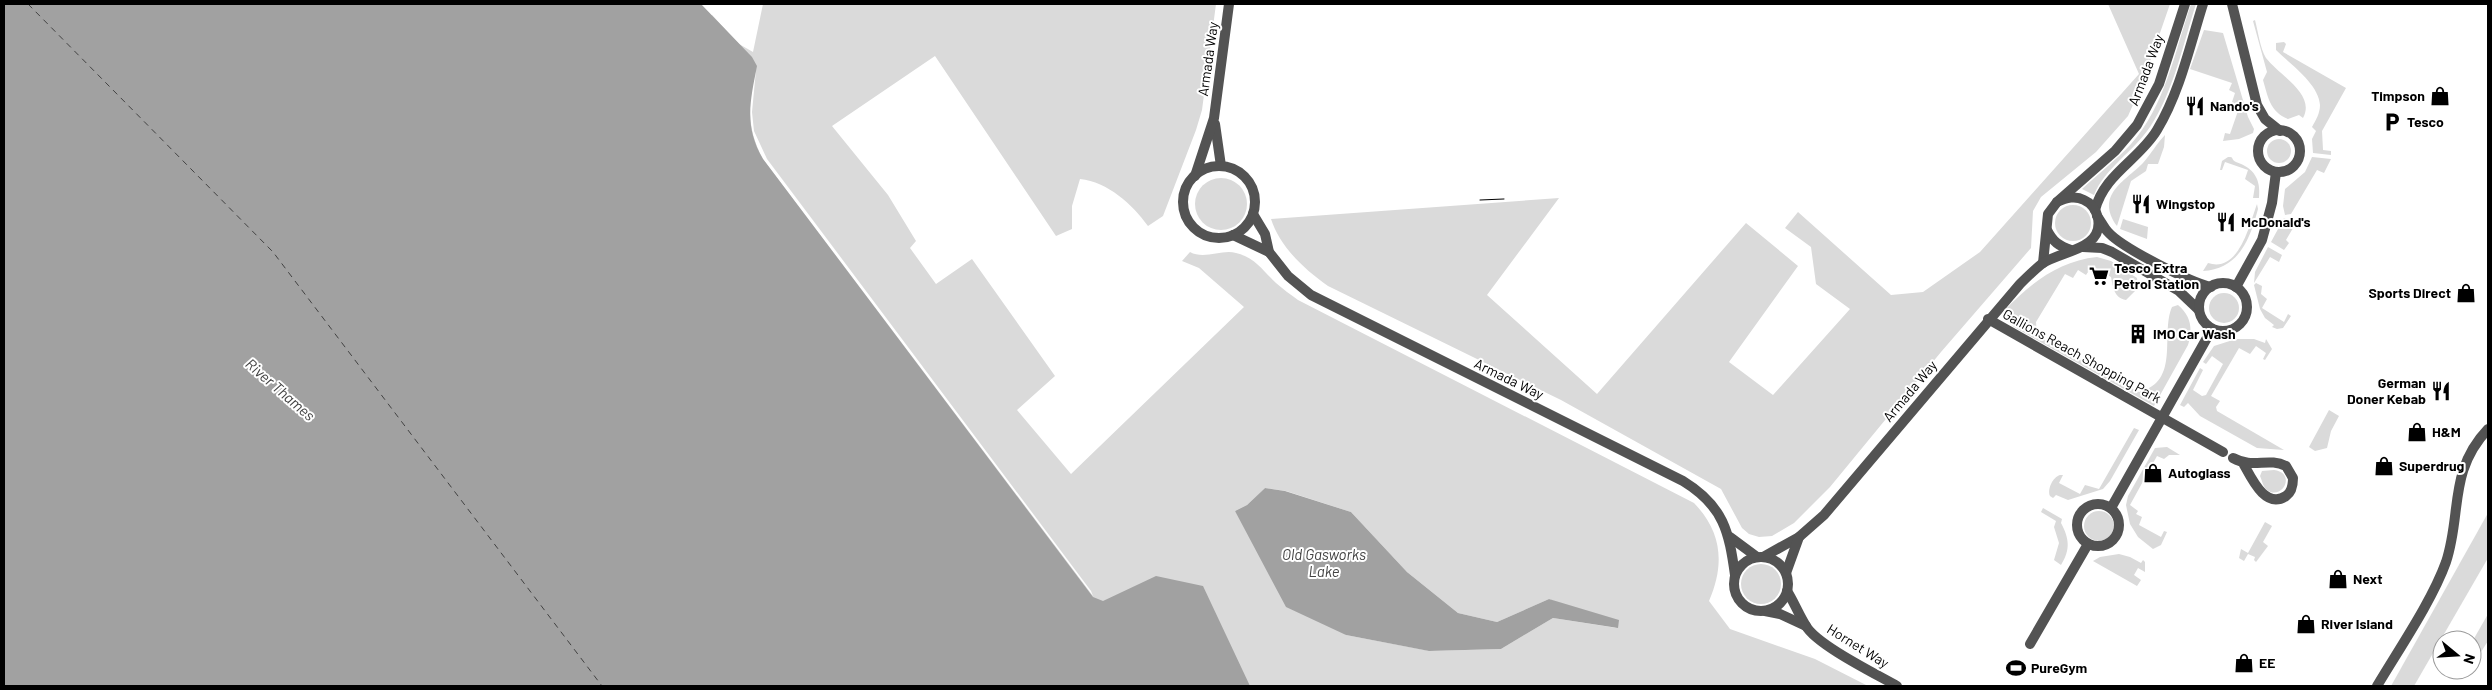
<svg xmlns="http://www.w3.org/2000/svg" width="2492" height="690" font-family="Barlow,sans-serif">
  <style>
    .green { fill: #dadada; fill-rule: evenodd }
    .water { fill: #a1a1a1 }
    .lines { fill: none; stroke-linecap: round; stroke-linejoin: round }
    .ferry { stroke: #424242; stroke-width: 1; stroke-dasharray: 6 5; stroke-linecap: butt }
    .minor { stroke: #535353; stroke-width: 10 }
    .tertiary { stroke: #535353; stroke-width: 10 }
    .tram { stroke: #000; stroke-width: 1 }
    .labels { text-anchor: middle; stroke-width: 4; stroke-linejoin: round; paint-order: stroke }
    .street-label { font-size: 14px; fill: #000; stroke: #fff }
    .poi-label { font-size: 14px; font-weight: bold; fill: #000; stroke: #fff; text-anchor: start }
    .water-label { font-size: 15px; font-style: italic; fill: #424242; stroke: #fff }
  </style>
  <rect width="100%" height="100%" fill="#fff"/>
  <!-- green -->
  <g class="green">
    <path d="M763,4h453l-14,106 -6,20 -33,86 -15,10c-16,-22 -40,-44 -68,-47l-8,27v23l-16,7 -121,-180 -103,70 56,69 28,46 -6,7 26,36 36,-25 83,117 -38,34 54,64 173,-167 -45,-39 -17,-7 8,-9c14,8 32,-3 46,1 20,5 26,17 40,30 7,6 15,12 22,17l396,203c28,29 31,61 15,98l21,28 85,30 53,27h-880l-336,-605 60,-66 27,29 14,8zM756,70l-4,42 2,19 13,28 324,432 2,5 -330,-437c-16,-29 -16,-57 -7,-89zM1265,488l21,3 65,21 56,60 51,41 39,9 52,-23 68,29 -64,-10 -52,31 -71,2 -84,-16 -111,-124 12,-6z"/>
    <path d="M2108,4h62l-27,78 -15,34 -32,36 -55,45 -8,14 -2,37 -90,104 -111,135 -36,36 -22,13 -13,1 -10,-3 -7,-6 -21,-39 -160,-89 -233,-114c-24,-17 -48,-39 -57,-67l288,-21 -72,97 110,99 149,-171 52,43 -69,96 44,33 77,-86 -34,-25 -5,-37 -26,-19 13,-16 93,83 32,-3 57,-40 159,-178z"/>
    <path d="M2191,4h5c-13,40 -22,87 -46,123 -17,25 -45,41 -56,68l-12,-6c16,-15 34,-29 49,-45 34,-38 44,-93 60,-140z"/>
    <path d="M2255,20c3,11 5,28 11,38 14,18 50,36 37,60l-4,-3 -11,4c-18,-7 -20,-22 -25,-39l4,-8 -14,-51z"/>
    <path d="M2204,30l19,3 25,84 6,12 -1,4 -14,6 -16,2 2,-8 5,1 9,-26 -8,-3 4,-12 -6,-3 3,-7 -42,-14z"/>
    <path d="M2284,42l2,2 -3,8 63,36 -24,43 1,19 8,1v4l-18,-2 -1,-14 4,-8 -4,-4c4,-7 8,-14 8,-22 -1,-21 -30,-41 -44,-55v-7z"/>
    <path d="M2165,135l-1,12 -6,17h-10l-2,7 -15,10 -14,45c-22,-31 7,-44 26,-63 8,-9 14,-20 22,-28z"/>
    <circle cx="2279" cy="151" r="12"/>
    <path d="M2228,157c7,0 2,2 8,5 18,6 25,17 23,36h-6l2,-12 -10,-7 3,-9 -23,-8 -3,8h-2l2,-9z"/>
    <path d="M2312,157l19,2 -7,14 -7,-3 -26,44 -6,1 -2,-9 2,-17 20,-17z"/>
    <circle cx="1221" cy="204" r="26"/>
    <path d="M2257,204l1,5c-8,30 -19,60 -55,62l5,-8c31,10 41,-37 49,-59z"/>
    <circle cx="2073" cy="223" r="18"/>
    <path d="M2284,218l12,5 -10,17 3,3 -5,7 -13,-8z"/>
    <path d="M2123,219l25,8 -1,12 -27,-10z"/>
    <path d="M2268,247l14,8 -3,7 -9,-5 -16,26 1,-11z"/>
    <path d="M2097,257l14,4 26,17 1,10 -12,12c-12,-2 -13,-13 -15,-23l-19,-11 -6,9 -8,-5 -5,8 -8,-4 -29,48 1,14 102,56c42,-11 21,-58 33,-85l6,-2c13,11 15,24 10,40l-34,61 -140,-79 -7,-6 -3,-10c26,-27 54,-50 93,-54z"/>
    <path d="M2256,283l6,3 -1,8 6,5 -5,9 22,14 4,-8 3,2 -8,12 -6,1 -5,-2 2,-2 -9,-7 -5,-9 -6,-24z"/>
    <circle cx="2224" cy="308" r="15"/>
    <path d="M2236,339h18l11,4 1,-4 6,10 -7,11 -2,-1 3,-6 -10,-7 -6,8 -11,-6 -28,48 9,5 -4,6 1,4 67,39 -27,-2 -57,-32 -12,-13 -4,4 -4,-2 20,-37 3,2 -10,20 9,6 4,-1 17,-31 -11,-8 -6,8 -3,-2 11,-16z"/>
    <path d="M2329,410l10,6 -8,15 -4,17 -12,3 -6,-4z"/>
    <path d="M2134,428l5,2 -29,51 -7,8 -35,11 -12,-5 -3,3 -3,-2c-3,-7 3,-19 10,-21h3l-4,8 21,11 5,-9 14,4z"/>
    <path d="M2167,447l13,8h-11l-5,4 -7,-3 -27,49 8,6 -2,3 6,3 -3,8 22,12 3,-6 3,1 -6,13 -8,4 -15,-12 -8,-13 -4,-19 2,-9 27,-48z"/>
    <path d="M2274,470c23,3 8,31 -7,20 -4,-3 -5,-10 -7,-14l2,-5z"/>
    <path d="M2043,508l19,11 -1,4c8,15 10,26 0,42l-7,-5 5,-17 -5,-16 2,-6 -15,-9z"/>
    <circle cx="2099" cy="526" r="15"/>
    <path d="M2488,513v45l-74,128h-23z"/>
    <path d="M2265,522l7,4 -9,16 5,4 -12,16 -2,-2 1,-3 -7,-3 -4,7 -5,-3 2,-9 7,4z"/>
    <path d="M2119,554l11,3 11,6 2,-3 2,2v10l-7,-4 -4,7 7,5 -4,6 -44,-25 7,-4z"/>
    <circle cx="1761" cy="584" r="20"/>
    <path d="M2488,614v27l-16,25v-24z"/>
  </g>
  <!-- water -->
  <g class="water">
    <path d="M4,4h697l51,53 5,9c-7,36 -13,60 6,93l330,438 10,4 53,-25 47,10 47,100h-1246z"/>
    <path d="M1265,488l20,3 66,21 56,60 51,41 39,9 52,-23 70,21 -1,8 -65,-10 -52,31 -72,2 -83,-16 -60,-28 -51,-96 12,-6z"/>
  </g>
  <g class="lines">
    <!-- ferry -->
    <path class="ferry" d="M28,4l245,248 329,434"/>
    <!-- minor -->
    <g class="minor">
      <path d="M2232,4l25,101 8,14 15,12"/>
      <circle cx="2279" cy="151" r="21"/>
      <path d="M2097,216c4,5 7,12 11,16 14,16 82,50 103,55"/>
      <path d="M2083,247l19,1 10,4 67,39 20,19"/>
      <circle cx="2223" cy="307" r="24"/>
      <path d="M2236,287l26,-47 10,-37 4,-31"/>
      <path d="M1988,319l235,133"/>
      <path d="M2233,458c20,11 35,-1 53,8l7,12c0,7 -1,14 -7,18 -21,14 -35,-19 -43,-33"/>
      <circle cx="2098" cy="525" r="21"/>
      <path d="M2111,508l101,-179"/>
      <path d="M1787,591c7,11 12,24 19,35 11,19 70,48 91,60"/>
      <path d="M1765,611l15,3 26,12"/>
      <path d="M2030,644l58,-100"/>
      <path d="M2377,686c22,-37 55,-85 69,-124 16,-48 2,-91 42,-133"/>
    </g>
    <!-- tertiary -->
    <g class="tertiary">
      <path d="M1215,124l6,42"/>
      <circle cx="1219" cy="202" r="36"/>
      <path d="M1195,176l19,-58 15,-114"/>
      <path d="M2095,210c9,-36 44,-50 62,-80 23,-38 33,-85 46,-126"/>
      <path d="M1253,214l12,20 4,18 19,24 23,19 372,186c41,25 46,51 52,94"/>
      <path d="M2047,230c6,12 12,16 24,20"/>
      <path d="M1233,235l36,17"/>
      <path d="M2043,263l5,-49 9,-12 58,-51 22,-26 22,-41 26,-80"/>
      <path d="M1730,537l27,20"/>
      <circle cx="1761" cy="584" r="27"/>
      <path d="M1763,557l36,-20 25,-22 196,-231c7,-7 15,-15 23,-21 19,-12 61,-14 55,-45 -2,-8 -7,-15 -14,-18 -9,-5 -18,-2 -27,2"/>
      <path d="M1786,573l13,-36"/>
    </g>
    <!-- tram -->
    <path class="tram" d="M1480,200l24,-1"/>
  </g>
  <!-- icons -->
  <defs>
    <symbol id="shop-bare" viewBox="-9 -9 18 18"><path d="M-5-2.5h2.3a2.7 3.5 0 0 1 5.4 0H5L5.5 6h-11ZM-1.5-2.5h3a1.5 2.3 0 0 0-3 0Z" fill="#000" stroke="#fff" stroke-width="2.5" paint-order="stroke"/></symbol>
    <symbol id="restaurant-bare" viewBox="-9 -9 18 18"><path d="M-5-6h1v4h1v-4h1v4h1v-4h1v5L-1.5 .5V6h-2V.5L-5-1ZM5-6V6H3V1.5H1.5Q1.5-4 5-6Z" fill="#000" stroke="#fff" stroke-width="2.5" paint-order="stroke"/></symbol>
    <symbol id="parking-bare" viewBox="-9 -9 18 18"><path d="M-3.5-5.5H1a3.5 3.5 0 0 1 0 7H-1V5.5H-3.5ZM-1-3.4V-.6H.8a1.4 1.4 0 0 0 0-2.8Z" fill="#000" stroke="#fff" stroke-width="2.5" paint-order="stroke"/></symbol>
    <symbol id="supermarket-bare" viewBox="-9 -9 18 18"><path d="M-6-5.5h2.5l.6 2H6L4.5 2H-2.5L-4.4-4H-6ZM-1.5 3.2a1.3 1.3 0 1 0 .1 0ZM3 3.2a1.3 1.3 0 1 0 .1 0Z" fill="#000" stroke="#fff" stroke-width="2.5" paint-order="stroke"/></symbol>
    <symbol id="building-bare" viewBox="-9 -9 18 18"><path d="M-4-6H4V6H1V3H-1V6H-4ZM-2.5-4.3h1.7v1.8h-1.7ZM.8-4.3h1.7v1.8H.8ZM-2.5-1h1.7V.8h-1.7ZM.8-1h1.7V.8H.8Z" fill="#000" stroke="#fff" stroke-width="2.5" paint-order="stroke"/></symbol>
    <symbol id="stadium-bare" viewBox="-9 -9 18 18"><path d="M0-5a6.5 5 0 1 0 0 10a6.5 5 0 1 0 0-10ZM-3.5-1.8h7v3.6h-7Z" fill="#000" stroke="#fff" stroke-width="2.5" paint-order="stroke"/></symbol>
  </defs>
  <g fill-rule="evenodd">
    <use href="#shop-bare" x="2426" y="82" width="28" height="28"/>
    <use href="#restaurant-bare" x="2181" y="92" width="28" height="28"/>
    <use href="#parking-bare" x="2378" y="108" width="28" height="28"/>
    <use href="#restaurant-bare" x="2127" y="190" width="28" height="28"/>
    <use href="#restaurant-bare" x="2212" y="208" width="28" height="28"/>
    <use href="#supermarket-bare" x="2085" y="262" width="28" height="28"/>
    <use href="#shop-bare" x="2452" y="279" width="28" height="28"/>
    <use href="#building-bare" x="2124" y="320" width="28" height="28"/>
    <use href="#restaurant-bare" x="2427" y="377" width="28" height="28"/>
    <use href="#shop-bare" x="2403" y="418" width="28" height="28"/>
    <use href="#shop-bare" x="2370" y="452" width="28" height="28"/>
    <use href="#shop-bare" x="2139" y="459" width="28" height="28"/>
    <use href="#shop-bare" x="2324" y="565" width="28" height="28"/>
    <use href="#shop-bare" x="2292" y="610" width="28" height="28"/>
    <use href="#shop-bare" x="2230" y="649" width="28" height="28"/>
    <use href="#stadium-bare" x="2002" y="654" width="28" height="28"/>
  </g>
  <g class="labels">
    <!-- street labels -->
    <g class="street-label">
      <text transform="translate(1208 59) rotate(-82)" y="5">Armada Way</text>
      <text transform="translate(2146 70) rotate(-69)" y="5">Armada Way</text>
      <text transform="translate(2082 356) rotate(29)" y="5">Gallions Reach Shopping Park</text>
      <text transform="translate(1509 379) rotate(26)" y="5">Armada Way</text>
      <text transform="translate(1910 391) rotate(-50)" y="5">Armada Way</text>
      <text transform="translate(1858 646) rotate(32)" y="5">Hornet Way</text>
    </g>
    <!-- poi labels -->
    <g class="poi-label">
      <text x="2425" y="101" text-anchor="end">Timpson</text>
      <text x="2210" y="111">Nando's</text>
      <text x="2407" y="127">Tesco</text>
      <text x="2156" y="209">Wingstop</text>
      <text x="2241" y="227">McDonald's</text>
      <text x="2114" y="273">Tesco Extra<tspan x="2114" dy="16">Petrol Station</tspan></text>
      <text x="2451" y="298" text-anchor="end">Sports Direct</text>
      <text x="2153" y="339">IMO Car Wash</text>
      <text x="2426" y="388" text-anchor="end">German<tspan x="2426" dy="16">Doner Kebab</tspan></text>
      <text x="2432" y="437">H&amp;M</text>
      <text x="2399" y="471">Superdrug</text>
      <text x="2168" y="478">Autoglass</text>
      <text x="2353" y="584">Next</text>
      <text x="2321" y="629">River Island</text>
      <text x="2259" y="668">EE</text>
      <text x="2031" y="673">PureGym</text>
    </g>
    <!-- water labels -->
    <g class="water-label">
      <text transform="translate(280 390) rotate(41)" y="5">River Thames</text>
      <text x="1324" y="560">Old Gasworks<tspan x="1324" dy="17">Lake</tspan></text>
    </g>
  </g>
  <!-- border -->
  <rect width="2492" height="690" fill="none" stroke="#000000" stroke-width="10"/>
  <!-- north arrow -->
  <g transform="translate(2457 655) rotate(108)"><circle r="24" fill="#ffffff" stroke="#999999"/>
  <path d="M0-4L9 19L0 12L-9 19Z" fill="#000000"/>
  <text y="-8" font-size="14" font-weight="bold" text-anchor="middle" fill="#000000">N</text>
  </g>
</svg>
